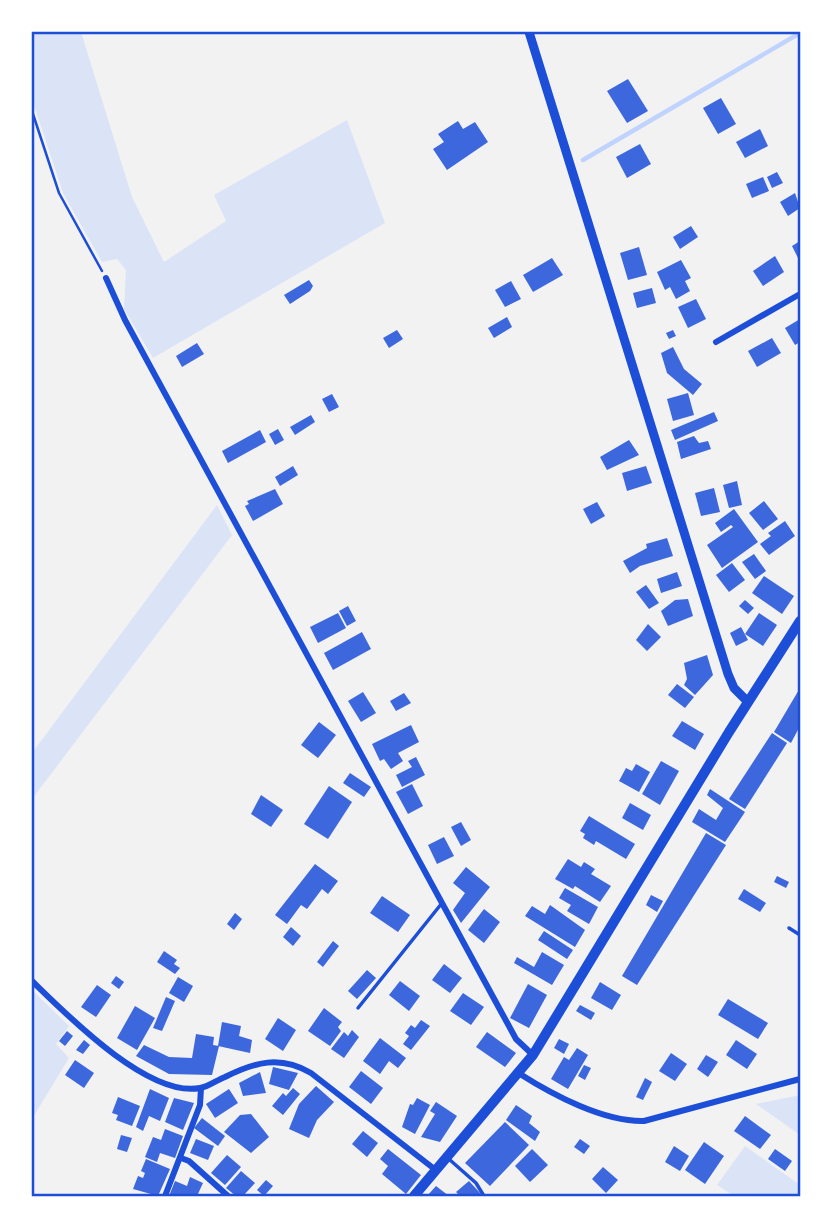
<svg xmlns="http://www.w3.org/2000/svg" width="832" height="1228" font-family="Lato,sans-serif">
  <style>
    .green { fill: #dbe4f7 }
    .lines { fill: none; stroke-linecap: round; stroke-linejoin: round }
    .stream { stroke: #bfd3fe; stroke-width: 4.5 }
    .building { fill: #3d67dc }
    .path { stroke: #1d4ed8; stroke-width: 2.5 }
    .service { stroke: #1d4ed8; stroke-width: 3.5 }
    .minor { stroke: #1d4ed8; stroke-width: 6 }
    .secondary { stroke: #1d4ed8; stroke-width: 9 }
    .primary { stroke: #1d4ed8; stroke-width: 10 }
    .neatline { fill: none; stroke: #1d4ed8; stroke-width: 2.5 }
  </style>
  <rect width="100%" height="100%" fill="#f2f2f2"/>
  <!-- green -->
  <g class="green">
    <path d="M32,32h49l51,165 32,65 62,-41 -12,-26 133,-75 38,103 -232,135 -29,-49 2,-39 -9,-11 -15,3 -39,-69 -31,-94z"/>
    <path d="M217,505l15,30 -200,264v-46z"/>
    <path d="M32,990l37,36 -13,18 13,14 -37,61z"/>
    <path d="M800,1095v40l-44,-31z"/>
    <path d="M745,1146l55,39v11h-66l-17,-11z"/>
  </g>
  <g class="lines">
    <!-- stream -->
    <path class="stream" d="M583,160l217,-127"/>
  </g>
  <!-- building -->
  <g class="building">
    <path d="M628,79l20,32 -21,12 -20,-32z"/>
    <path d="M721,98l15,26 -18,10 -15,-26z"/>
    <path d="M458,121l5,8 12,-7 13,20 -41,28 -14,-21 11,-7 -6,-8z"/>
    <path d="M760,129l8,17 -23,12 -9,-16z"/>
    <path d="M640,144l11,20 -24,14 -11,-21z"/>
    <path d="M777,172l6,11 -11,5 -5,-11z"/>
    <path d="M763,177l6,14 -17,7 -6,-14z"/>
    <path d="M795,193l5,15 -12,8 -8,-14z"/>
    <path d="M691,226l7,11 -18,12 -7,-12z"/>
    <path d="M800,241v21l-8,-16z"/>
    <path d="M639,247l8,28 -19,5 -8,-27z"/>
    <path d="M775,256l9,16 -21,14 -10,-15z"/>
    <path d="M552,258l11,17 -30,17 -10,-17z"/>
    <path d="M681,260l10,18 -6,3 5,10 -14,8 -6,-12 -5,3 -8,-18z"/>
    <path d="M309,280l4,6 -3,5 -20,13 -6,-9z"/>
    <path d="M511,281l10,18 -16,8 -10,-17z"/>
    <path d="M652,288l4,15 -19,5 -4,-15z"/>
    <path d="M696,299l10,20 -18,9 -10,-21z"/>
    <path d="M507,317l5,10 -18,11 -6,-10z"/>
    <path d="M800,319v23l-5,3 -10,-17z"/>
    <path d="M397,330l6,9 -14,9 -6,-10z"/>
    <path d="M673,330l3,6 -7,3 -3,-6z"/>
    <path d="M772,338l9,15 -24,14 -9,-16z"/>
    <path d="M197,343l7,11 -22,13 -6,-11z"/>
    <path d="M673,347l11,22 18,15 -9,11 -26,-22 -6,-20z"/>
    <path d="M688,393l6,22 -21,6 -6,-22z"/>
    <path d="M332,394l7,13 -10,5 -7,-13z"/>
    <path d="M714,412l4,9 -43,19 -4,-10z"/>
    <path d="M311,415l4,7 -20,13 -5,-8z"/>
    <path d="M278,429l6,11 -9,5 -6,-11z"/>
    <path d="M260,430l6,12 -38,21 -6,-12z"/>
    <path d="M694,436l5,7 9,-2 3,8 -30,10 -4,-17z"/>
    <path d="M629,440l10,15 -32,15 -7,-13z"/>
    <path d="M293,466l5,9 -18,11 -5,-9z"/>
    <path d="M646,466l6,17 -25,8 -5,-18z"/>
    <path d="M737,481l5,24 -13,3 -6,-23z"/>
    <path d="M714,488l6,24 -19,4 -6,-23z"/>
    <path d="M275,489l8,15 -30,17 -8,-15 4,-2 -2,-3z"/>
    <path d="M764,501l14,18 -15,11 -14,-17z"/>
    <path d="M597,502l8,14 -14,8 -8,-15z"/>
    <path d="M734,509l24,33 -36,26 -15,-23 26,-18 -2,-2 -10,7 -6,-9z"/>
    <path d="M785,521l10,15 -26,19 -9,-11 11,-8 -3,-3z"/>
    <path d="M667,538l6,18 -33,10 -10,7 -7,-12 24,-13 -1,-4z"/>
    <path d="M754,554l12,17 -11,8 -13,-17z"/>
    <path d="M732,563l13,17 -16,12 -13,-17z"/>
    <path d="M677,572l5,14 -21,7 -4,-14z"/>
    <path d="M764,576l30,20 -12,18 -30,-21z"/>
    <path d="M646,585l13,18 -10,6 -13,-17z"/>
    <path d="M688,599l5,17 -25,10 -7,-15 14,-11z"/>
    <path d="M745,600l9,8 -6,6 -9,-8z"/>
    <path d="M348,606l8,15 -9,5 -8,-15z"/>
    <path d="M338,613l8,15 -28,15 -8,-16z"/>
    <path d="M759,613l18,12 -14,21 -18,-12z"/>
    <path d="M648,624l13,13 -14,14 -11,-11z"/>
    <path d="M741,627l7,13 -12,6 -6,-13z"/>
    <path d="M362,632l9,17 -38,21 -9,-17z"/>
    <path d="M707,655l6,20 -18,20 -11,-10 3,-6 -3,-16z"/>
    <path d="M677,684l17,13 -9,11 -17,-13z"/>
    <path d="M800,688v38l-9,17 -17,-11z"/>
    <path d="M363,692l13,21 -15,9 -13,-21z"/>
    <path d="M404,693l7,10 -15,8 -6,-10z"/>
    <path d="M682,721l22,13 -9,16 -23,-14z"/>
    <path d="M319,722l17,13 -18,23 -17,-13z"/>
    <path d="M411,725l8,17 -21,11 5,8 -12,8 -7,-10 -4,2 -8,-17z"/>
    <path d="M772,733l15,10 -42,66 -16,-10z"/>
    <path d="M416,757l9,18 -23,12 -6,-12 16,-8 -4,-6z"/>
    <path d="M661,761l18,10 -19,34 -18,-11z"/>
    <path d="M636,764l14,8 -11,20 -20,-11 7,-13 6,3z"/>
    <path d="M350,773l21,14 -7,10 -21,-14z"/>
    <path d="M412,784l11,22 -15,8 -12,-22z"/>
    <path d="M329,786l23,16 -24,37 -24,-15z"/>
    <path d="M710,789l35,23 -20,30 -33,-20 7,-13 17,11 7,-12 -16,-13z"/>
    <path d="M261,795l22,15 -12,17 -20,-13z"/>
    <path d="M630,803l21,12 -8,15 -21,-12z"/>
    <path d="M589,816l46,28 -9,15 -30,-18 -2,4 -11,-7 2,-4 -5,-3z"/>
    <path d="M461,822l10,18 -10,6 -10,-19z"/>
    <path d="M706,833l20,12 -89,140 -15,-9z"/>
    <path d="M444,837l10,19 -17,8 -9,-19z"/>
    <path d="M568,859l13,8 3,-5 11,7 -4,5 20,12 -11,16 -25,-16 -2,3 -18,-10z"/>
    <path d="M315,864l23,17 -10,13 -6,-5 -15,20 -6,-4 -14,19 -12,-9z"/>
    <path d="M466,867l24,20 -29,36 -8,-13 12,-17 -12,-10z"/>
    <path d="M777,876l12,6 -3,6 -12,-6z"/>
    <path d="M565,888l33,19 -9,17 -22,-13 4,-6 -12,-7z"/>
    <path d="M744,889l22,14 -6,9 -22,-13z"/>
    <path d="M651,895l12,6 -6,11 -11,-7z"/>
    <path d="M382,896l28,19 -12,17 -28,-19z"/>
    <path d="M550,905l35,25 -10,17 -50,-31 7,-10 13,8z"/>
    <path d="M484,909l16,13 -16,21 -16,-13z"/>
    <path d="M235,913l7,6 -8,11 -7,-6z"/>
    <path d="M291,927l10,9 -8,10 -10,-9z"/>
    <path d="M544,931l29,19 -6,9 -29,-19z"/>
    <path d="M333,941l6,5 -16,21 -6,-5z"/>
    <path d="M164,951l13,9 -3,4 6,4 -5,6 -18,-12z"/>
    <path d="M542,952l22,13 -12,20 -38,-22 3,-6 17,10z"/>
    <path d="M444,964l18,14 -12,15 -18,-13z"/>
    <path d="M367,970l9,8 -19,21 -9,-8z"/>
    <path d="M116,976l8,6 -5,7 -8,-6z"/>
    <path d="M178,977l15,9 -9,16 -15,-9z"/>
    <path d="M400,981l20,15 -11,15 -20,-16z"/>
    <path d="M600,982l21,13 -9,15 -21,-12z"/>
    <path d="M528,984l19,11 -18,33 -19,-10z"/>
    <path d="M97,985l14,10 -15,22 -15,-10z"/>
    <path d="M463,993l21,14 -13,18 -21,-14z"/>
    <path d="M166,997l9,4 -13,30 -9,-3z"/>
    <path d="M728,999l40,24 -10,16 -40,-24z"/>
    <path d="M580,1005l15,8 -4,7 -15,-9z"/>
    <path d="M135,1006l20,12 -18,32 -20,-12z"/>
    <path d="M324,1008l18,14 -4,5 3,4 -11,15 -22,-15z"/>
    <path d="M278,1018l18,12 -13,21 -18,-12z"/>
    <path d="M421,1020l9,6 -19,24 -8,-6 6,-8 -4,-3 6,-8 4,3z"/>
    <path d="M222,1022l19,4 -2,10 13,4 -2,13 -32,-7z"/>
    <path d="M352,1030l7,7 -15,21 -13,-9 13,-17 4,4z"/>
    <path d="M67,1031l6,5 -8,10 -6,-5z"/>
    <path d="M487,1032l29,21 -11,14 -29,-20z"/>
    <path d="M196,1034l18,3 -1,8 6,1 -7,29 -43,-1 -33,-18 8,-11 25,12 23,1z"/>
    <path d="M380,1038l26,20 -8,10 -9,-7 -9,13 -17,-13z"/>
    <path d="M559,1039l10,5 -5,10 -10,-6z"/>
    <path d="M84,1040l6,5 -7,9 -7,-4z"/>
    <path d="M736,1040l21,14 -10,15 -21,-14z"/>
    <path d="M577,1048l11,7 -20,34 -17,-10 13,-22 5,3z"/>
    <path d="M671,1053l16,11 -12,17 -16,-10z"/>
    <path d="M706,1055l12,7 -10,15 -11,-8z"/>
    <path d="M75,1060l19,13 -10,15 -19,-13z"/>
    <path d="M584,1065l7,3 -6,12 -7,-4z"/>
    <path d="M273,1067l25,6 -9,17 -20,-6z"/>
    <path d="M361,1071l22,17 -12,16 -22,-17z"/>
    <path d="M260,1072l6,21 -23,3 -4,-13z"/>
    <path d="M645,1078l7,4 -9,18 -7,-3z"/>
    <path d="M316,1086l18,16 -17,18 -8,18 -20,-9 10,-25z"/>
    <path d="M293,1088l7,6 -17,21 -11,-9 11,-13 3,3z"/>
    <path d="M150,1089l19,9 -9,23 -11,-5 -6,15 -7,-4z"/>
    <path d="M229,1089l9,14 -23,15 -9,-14z"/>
    <path d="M118,1097l22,9 -8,20 -16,-6 2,-5 -6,-2z"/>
    <path d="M174,1098l20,5 -11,27 -18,-8z"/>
    <path d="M417,1098l13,7 -15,29 -13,-7 8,-23 3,1z"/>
    <path d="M436,1102l21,14 -17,26 -19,-5 14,-23 -5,-3z"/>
    <path d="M516,1105l16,11 -3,7 11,9 -5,9 -29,-21z"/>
    <path d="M251,1114l18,23 -18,16 -27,-21 16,-17z"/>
    <path d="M745,1116l26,19 -11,14 -26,-18z"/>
    <path d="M202,1118l23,18 -7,10 -24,-18z"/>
    <path d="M505,1122l24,23 -39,41 -25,-23z"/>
    <path d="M165,1129l18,7 -8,22 -15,-5 -3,9 -12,-5 8,-20 8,3z"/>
    <path d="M363,1131l15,12 -11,14 -15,-13z"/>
    <path d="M121,1135l11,3 -5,14 -10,-3z"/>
    <path d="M196,1139l18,7 -6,14 -18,-7z"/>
    <path d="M580,1139l10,7 -6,8 -10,-7z"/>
    <path d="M704,1142l20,14 -19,28 -20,-14z"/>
    <path d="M674,1146l15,10 -9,15 -15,-9z"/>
    <path d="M388,1149l33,26 -15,19 -24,-20 6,-8 -8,-7z"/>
    <path d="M532,1149l16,16 -18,17 -15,-16z"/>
    <path d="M775,1149l17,12 -7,10 -17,-12z"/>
    <path d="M227,1155l14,12 -16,18 -14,-12z"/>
    <path d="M146,1159l24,10 -12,27 -25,-7 5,-13 5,2 2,-5 -4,-2z"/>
    <path d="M603,1167l15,13 -12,13 -14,-14z"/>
    <path d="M241,1171l14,12 -12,13h-7l-10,-8z"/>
    <path d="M190,1177l13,6 -6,13h-28l6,-15 12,5z"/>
    <path d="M266,1180l7,6 -9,10 -7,-6z"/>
    <path d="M469,1181l12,13 -21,2 -4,-4z"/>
    <path d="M436,1186l13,10h-22z"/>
  </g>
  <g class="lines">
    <!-- path -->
    <path class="path" d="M32,111l27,82 43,78"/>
    <!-- service -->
    <g class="service">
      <path d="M789,928l11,7"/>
      <path d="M358,1008l84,-105"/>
      <path d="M450,1160l26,23 8,13"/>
    </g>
    <!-- minor -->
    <g class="minor">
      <path d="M106,278l19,42 373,686 18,33 17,16"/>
      <path d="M716,342l84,-48"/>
      <path d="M32,981c34,33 116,117 168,107 8,-1 17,-8 25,-11 30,-15 55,-22 86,-4l126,98"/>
      <path d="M520,1074c33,21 84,48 124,47l156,-42"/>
      <path d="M181,1158l8,3 39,35"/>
      <path d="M165,1196l35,-91 1,-17"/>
    </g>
    <!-- secondary -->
    <path class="secondary" d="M529,32l199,642 6,14 14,14"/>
    <!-- primary -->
    <path class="primary" d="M414,1196l119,-141 196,-323 71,-111"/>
  </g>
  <!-- border -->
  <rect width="832" height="1228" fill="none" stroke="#ffffff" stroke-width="66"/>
  <rect x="33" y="33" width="766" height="1162" class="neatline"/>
</svg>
